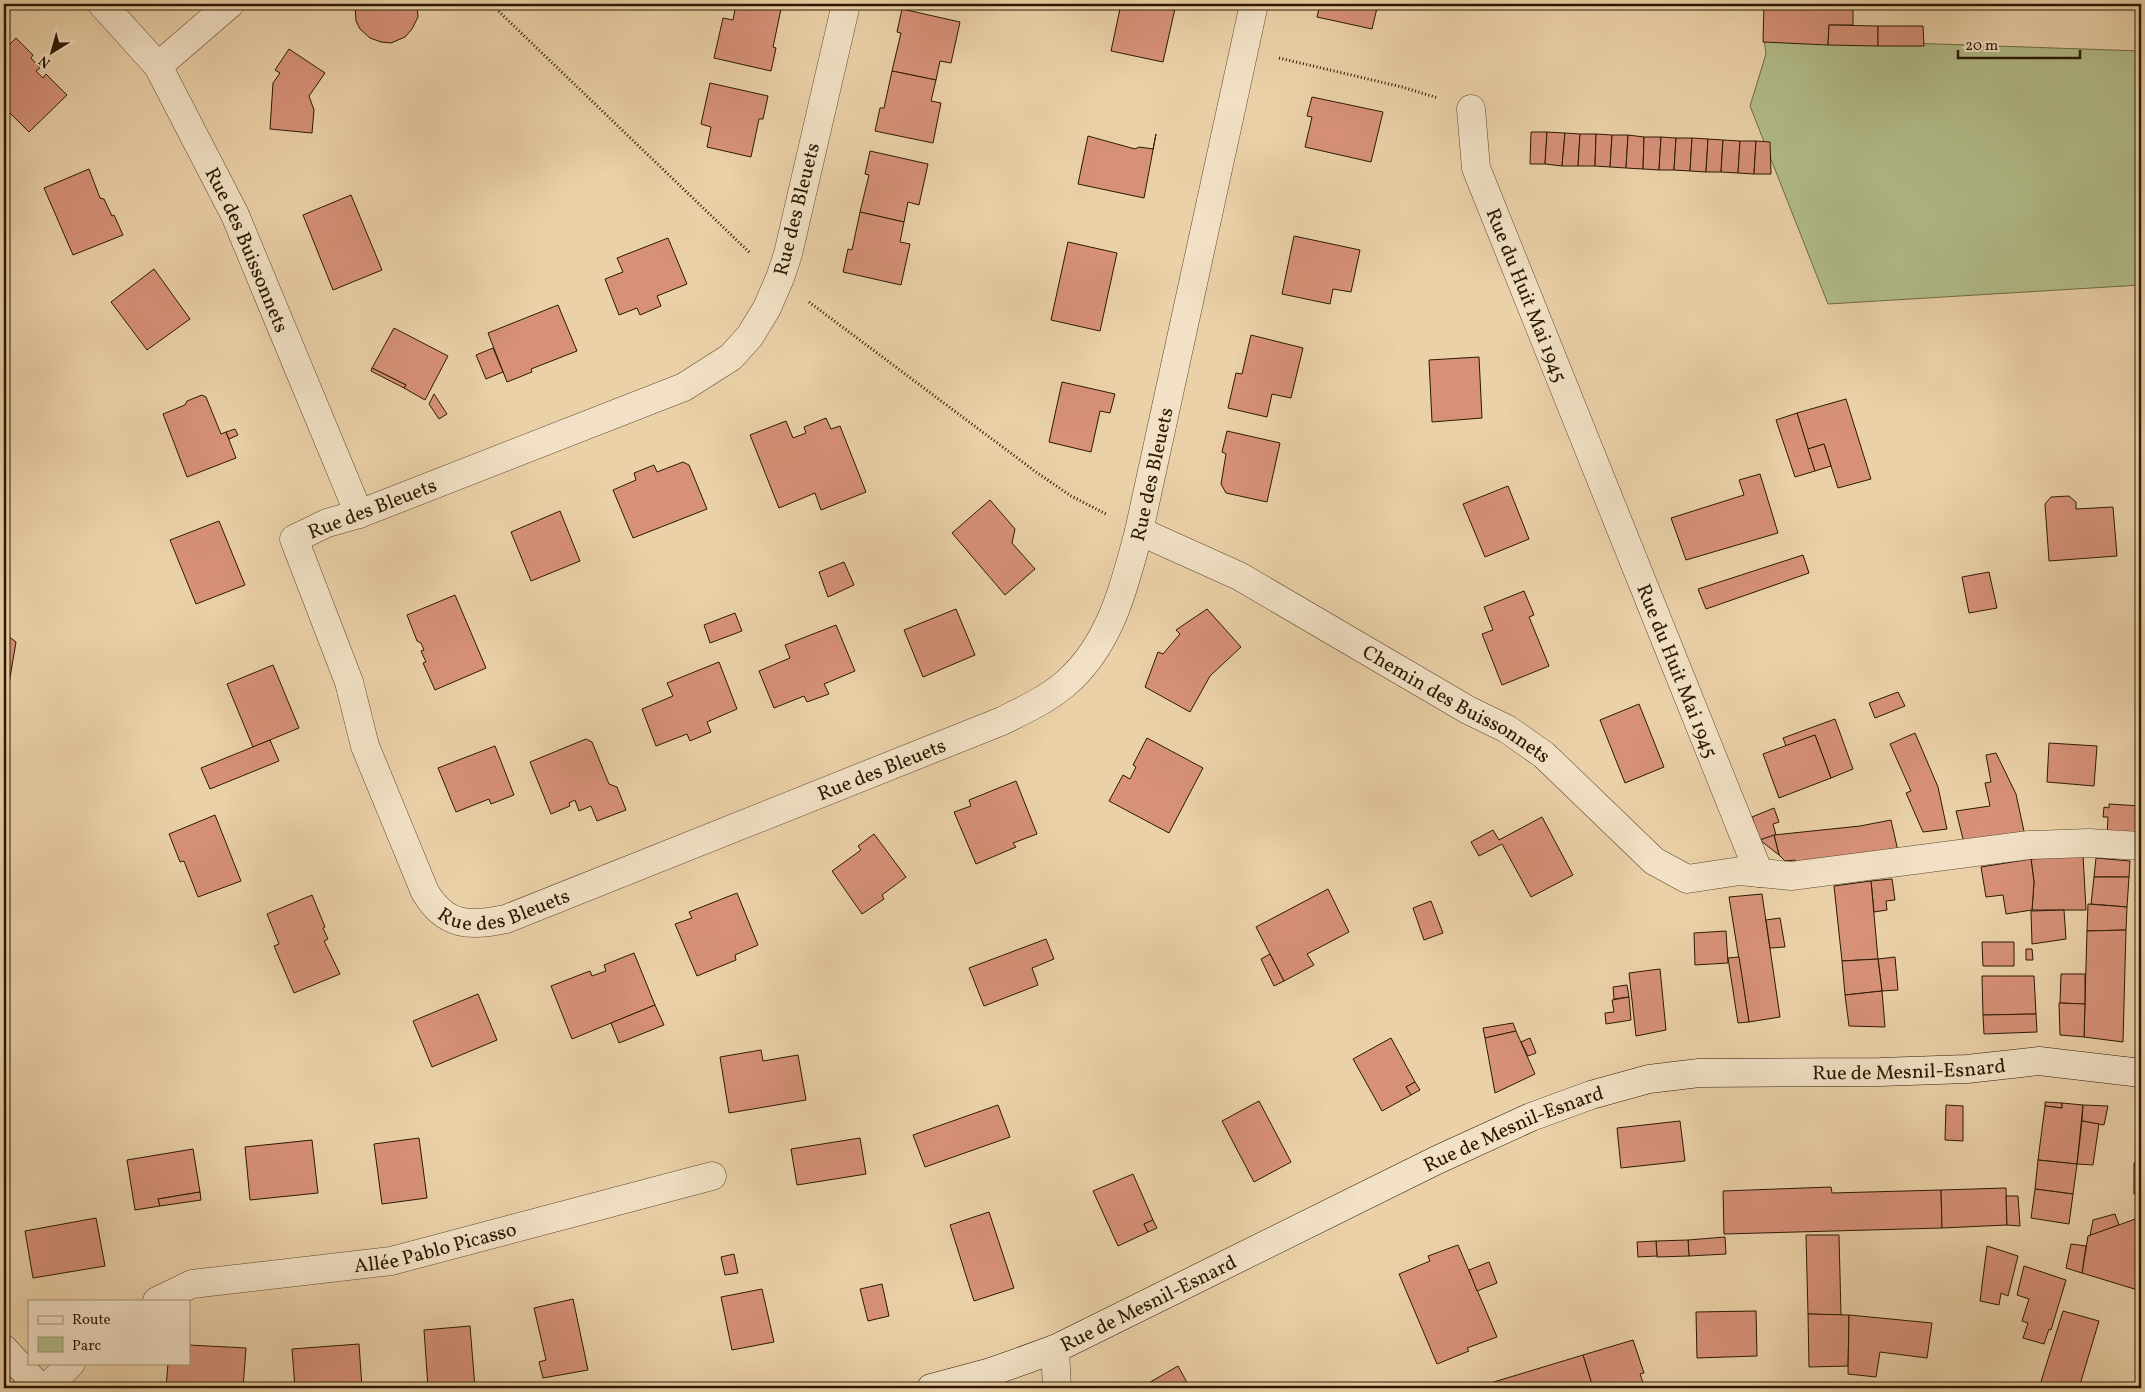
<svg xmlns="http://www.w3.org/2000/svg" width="2145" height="1392" font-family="Vollkorn,serif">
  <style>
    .green { fill: #b2bd8b; stroke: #6e6b46 }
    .building { fill: #d79179; stroke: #2a1902 }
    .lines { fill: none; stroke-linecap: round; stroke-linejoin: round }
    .street-casing { stroke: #5a472c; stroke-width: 29 }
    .secondary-casing { stroke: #2a1902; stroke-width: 29 }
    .path { stroke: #2a1902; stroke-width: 3; stroke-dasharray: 1 2.5; stroke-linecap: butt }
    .street { stroke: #f2e1c6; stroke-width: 28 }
    .secondary { stroke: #f2e1c6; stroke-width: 28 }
    .labels { text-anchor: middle; stroke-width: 4; stroke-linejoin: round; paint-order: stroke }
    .street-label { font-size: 20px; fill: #2a1902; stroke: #f2e1c6 }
  </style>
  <rect width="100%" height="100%" fill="#ebd1a8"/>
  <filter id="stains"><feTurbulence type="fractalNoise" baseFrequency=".004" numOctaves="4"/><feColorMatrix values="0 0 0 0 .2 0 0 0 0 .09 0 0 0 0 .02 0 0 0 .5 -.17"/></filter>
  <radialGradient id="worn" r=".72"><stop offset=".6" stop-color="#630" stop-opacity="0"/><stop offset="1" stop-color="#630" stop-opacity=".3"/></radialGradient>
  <!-- green -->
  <path class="green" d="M1764,38l377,13v234l-313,19 -78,-198 16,-52z"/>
  <!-- building -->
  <g class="building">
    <path d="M355,4h62l1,13 -6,12 -7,8 -14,6 -10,-1 -11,-4 -10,-9 -4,-8z"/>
    <path d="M736,4h23l22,5 -8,38 3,1 -5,23 -57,-13 9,-40 10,2z"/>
    <path d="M1121,4h55l-13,58 -52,-11z"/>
    <path d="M1320,4h58l-6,25 -55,-12z"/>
    <path d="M1764,4h89v21h-24l-1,20 -65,-3z"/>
    <path d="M902,9l58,13 -9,41 -11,-2 -4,19 -44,-9 9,-38 -4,-1z"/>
    <path d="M1829,25l49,1v20l-50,-1z"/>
    <path d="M1878,26h45l1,20h-46z"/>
    <path d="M16,38l17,17 -2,3 9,10 -4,3 7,7 3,-4 21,21 -38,37 -25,-25v-57z"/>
    <path d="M289,49l36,24 -16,23 5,14 -2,23 -42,-4 3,-46 7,-10 -5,-3z"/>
    <path d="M892,71l44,9 -5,21 10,2 -8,40 -58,-12 5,-23h4z"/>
    <path d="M710,83l58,13 -5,23h-4l-8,38 -44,-10 4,-20 -10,-3z"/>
    <path d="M1312,97l71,15 -12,50 -66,-15 7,-30 -5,-1z"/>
    <path d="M1531,132h16l-2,32h-15z"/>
    <path d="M1547,132l18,1 -3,33 -17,-2z"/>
    <path d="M1565,133l15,1 -2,32h-16z"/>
    <path d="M1156,134l-12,64 -66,-14 10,-48 47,13 4,-2 14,2z"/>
    <path d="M1580,134h16l-1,32h-17z"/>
    <path d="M1596,134l16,1 -2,32 -15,-1z"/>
    <path d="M1612,135h16l-2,33 -16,-1z"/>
    <path d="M1628,135l16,2 -1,32 -17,-1z"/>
    <path d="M1644,137h17l-2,33 -16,-1z"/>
    <path d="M1661,137l15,1 -2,32h-15z"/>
    <path d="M1676,138h16l-2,33 -16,-1z"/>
    <path d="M1692,138l16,1 -2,33 -16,-1z"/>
    <path d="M1708,139l15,1 -2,32h-15z"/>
    <path d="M1723,140l17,1 -2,32 -17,-1z"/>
    <path d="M1740,141h16l-2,33 -16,-1z"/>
    <path d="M1756,141l14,1 1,32h-17z"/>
    <path d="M870,151l58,13 -9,41 -11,-3 -4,20 -44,-10 9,-37 -4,-1z"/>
    <path d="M89,169l11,29 4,1 8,17 2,-1 9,20 -50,20 -29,-67z"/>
    <path d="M351,195l31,75 -49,20 -30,-75z"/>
    <path d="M860,212l44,10 -4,20 10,2 -9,41 -58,-13 5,-23 4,1z"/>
    <path d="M1294,236l66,14 -9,42 -18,-3 -3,15 -48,-10z"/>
    <path d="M668,238l19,46 -30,12 4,10 -21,9 -3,-7 -18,7 -14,-36 18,-7 -6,-14z"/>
    <path d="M1068,242l49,11 -17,78 -49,-11z"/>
    <path d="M154,269l36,50 -43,31 -36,-48z"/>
    <path d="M558,305l19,46 -46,18 1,3 -25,10 -19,-49z"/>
    <path d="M394,328l54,28 -23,44 -21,-12 2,-3 -34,-17z"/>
    <path d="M1251,335l52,13 -12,50 -19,-4 -5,23 -39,-9 8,-35 6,1z"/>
    <path d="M493,348l10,24 -17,7 -10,-24z"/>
    <path d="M1479,357l3,61 -50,4 -3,-62z"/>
    <path d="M372,368l34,17 -2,3 -33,-17z"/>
    <path d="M1062,382l53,12 -5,19 -10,-2 -9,41 -42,-10z"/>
    <path d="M434,394l13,20 -8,5 -10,-15z"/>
    <path d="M202,395l4,2 15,37 5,-2 10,26 -49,19 -24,-63 22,-9 2,-4z"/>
    <path d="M1846,399l25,80 -33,9 -14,-44 -16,5 -11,-36z"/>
    <path d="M1797,413l18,58 -20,6 -19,-57z"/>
    <path d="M826,418l5,11 9,-3 26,66 -45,18 -6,-17 -36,15 -29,-73 36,-14 7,17 13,-5 -2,-6z"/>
    <path d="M235,429l3,6 -9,4 -3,-7z"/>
    <path d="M1227,431l53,12 -13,59 -41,-9 -5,-9 5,-30 -4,-2z"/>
    <path d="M1824,444l7,22 -16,5 -7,-22z"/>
    <path d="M683,462l6,3 18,44 -74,29 -20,-48 23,-10 -2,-7 20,-8 3,7z"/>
    <path d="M1760,474l18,59 -92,27 -15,-42 73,-23 -5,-15z"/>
    <path d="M1508,486l21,53 -44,18 -22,-53z"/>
    <path d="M2069,496l7,6v7l37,-2 4,49 -68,5 -4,-57 6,-7z"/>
    <path d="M990,500l25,29 -3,14 23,26 -30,26 -53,-62z"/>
    <path d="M560,511l20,50 -49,20 -20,-49z"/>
    <path d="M219,521l26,64 -49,19 -26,-64z"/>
    <path d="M1803,555l6,18 -103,36 -8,-20z"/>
    <path d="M844,562l10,23 -26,12 -9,-25z"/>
    <path d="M1989,572l8,36 -28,5 -7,-36z"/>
    <path d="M1524,591l10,24 -5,2 20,49 -47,19 -20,-51 11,-4 -9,-23z"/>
    <path d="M455,595l31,73 -51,22 -12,-27 3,-1 -5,-11 3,-1 -3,-7 -4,-2 -10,-26z"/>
    <path d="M956,609l19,46 -52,22 -19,-47z"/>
    <path d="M1207,609l34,38 -31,29 -20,36 -45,-25 13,-35 5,2 17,-20 -4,-4z"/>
    <path d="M735,613l7,18 -32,12 -6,-18z"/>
    <path d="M836,625l19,46 -31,13 5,10 -22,8 -3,-6 -30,12 -15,-37 31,-13 -5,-13z"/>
    <path d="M4,633l12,9 -12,71z"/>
    <path d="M719,662l18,47 -30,13 4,10 -21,9 -3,-7 -31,12 -14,-37 31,-13 -6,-13z"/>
    <path d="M273,665l26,63 -46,19 -26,-63z"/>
    <path d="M1898,692l7,14 -30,12 -6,-15z"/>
    <path d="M1639,704l25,63 -39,16 -25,-63z"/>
    <path d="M1835,719l18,50 -22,9 -16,-43 -29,11 -3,-8z"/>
    <path d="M1915,733l23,54 9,42 -24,3 -17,-39 5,-2 -21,-47z"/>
    <path d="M1815,735l16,43 -52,20 -16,-44z"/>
    <path d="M1147,738l56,30 -34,65 -60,-32 14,-26 7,4 6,-12 -3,-2z"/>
    <path d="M586,739l6,3 17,42 8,3 9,23 -29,11 -6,-15 -12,5 -4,-11 -6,3 1,3 -19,8 -21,-52z"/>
    <path d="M270,740l9,21 -69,28 -9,-21z"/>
    <path d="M2049,743l48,3 -3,40 -47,-4z"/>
    <path d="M495,746l19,49 -23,9 -2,-5 -33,13 -18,-44z"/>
    <path d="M1996,753l20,41 9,42 -61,7 -8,-32 34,-5 -5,-23 6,-1 -5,-27z"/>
    <path d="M1016,781l21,53 -24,9 3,4 -40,17 -22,-52 17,-6 -2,-6z"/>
    <path d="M2109,804l32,2v31l-34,-1 1,-19h-5l1,-10 5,1z"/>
    <path d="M1774,808l5,14 -6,2 3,11 -16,5 -8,-23z"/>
    <path d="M215,815l26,66 -43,16 -14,-36 -4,1 -11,-28z"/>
    <path d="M1542,817l31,58 -42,22 -29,-53 -23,12 -8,-14 22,-12 6,10z"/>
    <path d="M1891,820l7,31 -103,13v-4l-10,1 -6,-6 -5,-20 86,-9z"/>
    <path d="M874,834l32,43 -24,18 2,4 -22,15 -30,-43 29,-21 -3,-4z"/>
    <path d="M1774,835l5,20 -19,-15z"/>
    <path d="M2083,855l3,55h-54l2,-28 -3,-23z"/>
    <path d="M2096,858l34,3 -1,16h-35z"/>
    <path d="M2031,859l3,23 -2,28 -26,4 -3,-19 -17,2 -5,-30z"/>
    <path d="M2094,877h35l-2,30 -36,-3z"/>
    <path d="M1892,879l3,21 -9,1 1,9 -13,2 -3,-31z"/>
    <path d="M1871,881l7,78 -36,2 -8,-75z"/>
    <path d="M1328,889l21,43 -42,22 7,11 -30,16 -28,-54z"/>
    <path d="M737,893l21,52 -23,10 1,5 -39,16 -22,-52 17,-6 -3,-6z"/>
    <path d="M1762,894l18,123 -31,5 -20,-125z"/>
    <path d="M312,895l13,32 -2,1 5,11 -4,2 16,33 -46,19 -20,-47 5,-2 -12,-30z"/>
    <path d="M1431,901l12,32 -19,7 -11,-32z"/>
    <path d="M2088,904l39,3 -1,23 -39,1z"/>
    <path d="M2064,910l2,29 -34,5 -1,-33z"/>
    <path d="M1780,918l5,29 -15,1 -4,-28z"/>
    <path d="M2126,930l-3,112 -39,-5 3,-106z"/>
    <path d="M1726,931l2,32 -33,2 -1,-32z"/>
    <path d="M1046,939l8,20 -22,9 6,17 -54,21 -15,-38z"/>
    <path d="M1982,942h32v24h-31z"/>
    <path d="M2026,949h6l1,11h-7z"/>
    <path d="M634,953l21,52 -83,34 -21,-53 39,-15 2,5 14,-5 -2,-6z"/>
    <path d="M1270,954l14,27 -10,5 -13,-27z"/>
    <path d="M1739,957l10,65 -11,1 -10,-65z"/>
    <path d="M1895,957l3,33 -16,1 -4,-32z"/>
    <path d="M1878,959l4,32 -37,4 -3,-34z"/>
    <path d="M1660,969l6,61 -30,6 -7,-63z"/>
    <path d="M2061,974h24v30l-25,-1z"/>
    <path d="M1982,976h52l2,38 -53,1z"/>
    <path d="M1627,985l2,12 -15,2 -1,-12z"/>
    <path d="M1882,991l3,36 -36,-1 -4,-31z"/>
    <path d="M478,994l19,46 -65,27 -19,-46z"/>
    <path d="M1629,997l2,23 -25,4 -1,-11 9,-1 -2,-12z"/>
    <path d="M2059,1003l26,1 -1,33 -24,-2z"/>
    <path d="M655,1005l9,20 -45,18 -8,-20z"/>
    <path d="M2036,1014l1,18 -53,2 -1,-19z"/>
    <path d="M1513,1023l3,8 -31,7 -2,-10z"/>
    <path d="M1516,1031l19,43 -40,19 -10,-55z"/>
    <path d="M1391,1038l24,44 -9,5 5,8 -29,16 -29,-52z"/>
    <path d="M1530,1038l6,15 -8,3 -7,-14z"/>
    <path d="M761,1050l2,11 35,-6 8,45 -77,13 -9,-56z"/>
    <path d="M1415,1082l5,8 -9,5 -5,-8z"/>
    <path d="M1259,1101l32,61 -37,20 -32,-61z"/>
    <path d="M2045,1102l17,1v5l-17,-2z"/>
    <path d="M2062,1103l21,2 -6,59 -39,-4 7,-54 17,2z"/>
    <path d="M998,1105l12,32 -85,30 -12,-32z"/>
    <path d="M1946,1105l17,1v35l-18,-1z"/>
    <path d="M2083,1105l25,1 -4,19 -22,-4z"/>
    <path d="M1680,1121l5,40 -64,7 -4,-40z"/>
    <path d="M2082,1121l17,3 -6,41 -16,-1z"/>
    <path d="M419,1138l8,60 -45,6 -8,-60z"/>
    <path d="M860,1138l6,36 -69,11 -6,-36z"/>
    <path d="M312,1140l6,53 -68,7 -5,-53z"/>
    <path d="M193,1149l7,43 -42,7 2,7 -25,4 -8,-50z"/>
    <path d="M2038,1160l39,4 -4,30 -38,-5z"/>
    <path d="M2141,1161v33h-7v-31z"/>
    <path d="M1133,1174l20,46 -9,4 4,8 -30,14 -25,-55z"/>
    <path d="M1831,1187l1,6 109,-3 1,38 -218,6 -1,-43z"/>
    <path d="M2006,1188l1,37 -65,3 -1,-38z"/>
    <path d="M2035,1189l38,5 -4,30 -38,-6z"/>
    <path d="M200,1192l1,8 -41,6 -2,-7z"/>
    <path d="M2006,1196h12l2,30 -13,-1z"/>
    <path d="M989,1212l25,76 -40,13 -24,-76z"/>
    <path d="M2115,1214l4,11 -29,11 3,-16z"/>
    <path d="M2141,1217v74l-59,-18 6,-37z"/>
    <path d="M96,1218l9,48 -72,12 -8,-47z"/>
    <path d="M1153,1220l4,8 -9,4 -4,-8z"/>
    <path d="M1806,1235h33l2,80 -33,-1z"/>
    <path d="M1725,1237l1,17 -37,2 -1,-16z"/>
    <path d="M1688,1240l1,16 -32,1 -1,-16z"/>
    <path d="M1656,1241l1,15 -19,1 -1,-15z"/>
    <path d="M2071,1244l15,2 -4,27 -16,-5z"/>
    <path d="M1458,1245l39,92 -30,11 2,3 -32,13 -38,-90 31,-13 -2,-5z"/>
    <path d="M1987,1246l31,10 -10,40 -7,-3 -2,12 -19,-4z"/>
    <path d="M734,1254l4,19 -13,2 -4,-18z"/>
    <path d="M1489,1262l8,21 -20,8 -8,-21z"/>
    <path d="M2024,1266l42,14 -15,50 -2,-1 -5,15 -21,-6 5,-15 -6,-2 7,-22 -12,-4z"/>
    <path d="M882,1284l7,32 -21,5 -8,-32z"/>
    <path d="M762,1289l12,53 -42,8 -11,-53z"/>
    <path d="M573,1299l15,71 -45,8 -4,-16 7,-2 -12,-52z"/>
    <path d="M1756,1311l1,45 -60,2 -1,-46z"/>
    <path d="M2063,1311l36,10 -20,67h-40z"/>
    <path d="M1808,1314l41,1 -1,51 -39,1z"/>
    <path d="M1849,1315l83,8 -5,35 -47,-6 -4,25 -28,-3z"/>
    <path d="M470,1326l5,62h-47l-4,-58z"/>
    <path d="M1633,1340l11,33 -4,1 5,14h-52l-10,-33z"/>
    <path d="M359,1344l3,44h-67l-3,-39z"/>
    <path d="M189,1345l57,3 -3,40h-77l2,-25h21z"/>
    <path d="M1583,1355l10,33h-119z"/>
    <path d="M1178,1366l12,22h-50z"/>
  </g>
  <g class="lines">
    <defs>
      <g id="street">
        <path id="s1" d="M102,4l56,62 77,149 124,299"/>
        <path id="s2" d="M846,4l-58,250 -8,24 -13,30 -17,28 -19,21 -47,30 -325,127 -32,9 -33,16 55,143 16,64 60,146c20,34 44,35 81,27l496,-198c22,-11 44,-21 63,-37 45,-38 60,-99 74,-153l115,-527"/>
        <path d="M158,66l72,-62"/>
        <path id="s3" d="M1471,109l5,59 283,705"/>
        <path id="s4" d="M1139,531l100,45 229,134 39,19 37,26 110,106 33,18 53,-8 51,5 238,-31 60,-2 52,3"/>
        <path id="s5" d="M157,1301l35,-17 199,-23 321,-85"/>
        <path d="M1055,1349l2,39"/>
        <path d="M47,1388l24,-25"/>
      </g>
      <g id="secondary">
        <path d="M4,1349l36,39"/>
        <path id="s6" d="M931,1388l60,-16 64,-23 382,-189 94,-43 60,-22 58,-16 50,-6 181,-1 87,-3 72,-8 102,12"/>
      </g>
    </defs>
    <!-- street casing -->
    <use href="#street" class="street-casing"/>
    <!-- secondary casing -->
    <use href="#secondary" class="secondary-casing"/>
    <!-- path -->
    <g class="path">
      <path d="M491,4l259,249"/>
      <path d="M1279,58l123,29 36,11"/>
      <path d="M809,302l227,170 35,24 35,18"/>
    </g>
    <!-- street -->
    <use href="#street" class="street"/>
    <!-- secondary -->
    <use href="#secondary" class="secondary"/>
  </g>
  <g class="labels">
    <!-- street labels -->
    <g class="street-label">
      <text transform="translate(796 209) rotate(-76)" y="7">Rue des Bleuets</text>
      <text dy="7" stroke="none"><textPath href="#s1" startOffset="288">Rue des Buissonnets</textPath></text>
      <text dy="7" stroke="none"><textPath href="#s3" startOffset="196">Rue du Huit Mai 1945</textPath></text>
      <text dy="7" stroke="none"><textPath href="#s2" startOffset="2159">Rue des Bleuets</textPath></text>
      <text transform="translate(372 508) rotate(-21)" y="7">Rue des Bleuets</text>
      <text dy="7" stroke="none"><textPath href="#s3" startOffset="601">Rue du Huit Mai 1945</textPath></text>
      <text dy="7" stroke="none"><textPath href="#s4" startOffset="362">Chemin des Buissonnets</textPath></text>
      <text dy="7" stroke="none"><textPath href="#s2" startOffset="1725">Rue des Bleuets</textPath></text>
      <text dy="7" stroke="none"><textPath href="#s2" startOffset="1320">Rue des Bleuets</textPath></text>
      <text dy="7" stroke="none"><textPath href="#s6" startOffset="1044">Rue de Mesnil-Esnard</textPath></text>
      <text dy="7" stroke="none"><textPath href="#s6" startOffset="639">Rue de Mesnil-Esnard</textPath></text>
      <text dy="7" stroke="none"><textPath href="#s5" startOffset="285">Allée Pablo Picasso</textPath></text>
      <text dy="7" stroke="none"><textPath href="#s6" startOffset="234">Rue de Mesnil-Esnard</textPath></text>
    </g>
  </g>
  <!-- margin -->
  <rect width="2145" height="1392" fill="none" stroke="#ebd1a8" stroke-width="20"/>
  <rect x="5" y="5" width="2135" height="1382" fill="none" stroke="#2a1902" stroke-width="2.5"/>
  <rect x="10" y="10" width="2125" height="1372" fill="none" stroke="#2a1902"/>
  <!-- legend -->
  <rect x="28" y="1300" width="162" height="65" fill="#f2e1c6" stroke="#a29178"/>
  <rect x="38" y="1316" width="25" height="8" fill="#f2e1c6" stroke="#a29178"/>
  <text x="72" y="1324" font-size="15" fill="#2a1902">Route</text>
  <rect x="38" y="1337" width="25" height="15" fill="#b2bd8b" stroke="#a29178"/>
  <text x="72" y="1350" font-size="15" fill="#2a1902">Parc</text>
  <!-- north arrow -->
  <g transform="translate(52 52) rotate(217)" stroke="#f2e1c6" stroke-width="4" paint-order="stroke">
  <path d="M0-4L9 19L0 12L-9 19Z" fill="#2a1902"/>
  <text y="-8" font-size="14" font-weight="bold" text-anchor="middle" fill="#2a1902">N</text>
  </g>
  <!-- scale -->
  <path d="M1958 50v8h122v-8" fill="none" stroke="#2a1902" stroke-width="2.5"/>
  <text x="1965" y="50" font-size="15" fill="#2a1902" stroke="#f2e1c6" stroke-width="4" paint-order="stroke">20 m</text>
  <rect width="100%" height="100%" filter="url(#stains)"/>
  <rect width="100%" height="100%" fill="url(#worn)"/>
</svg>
